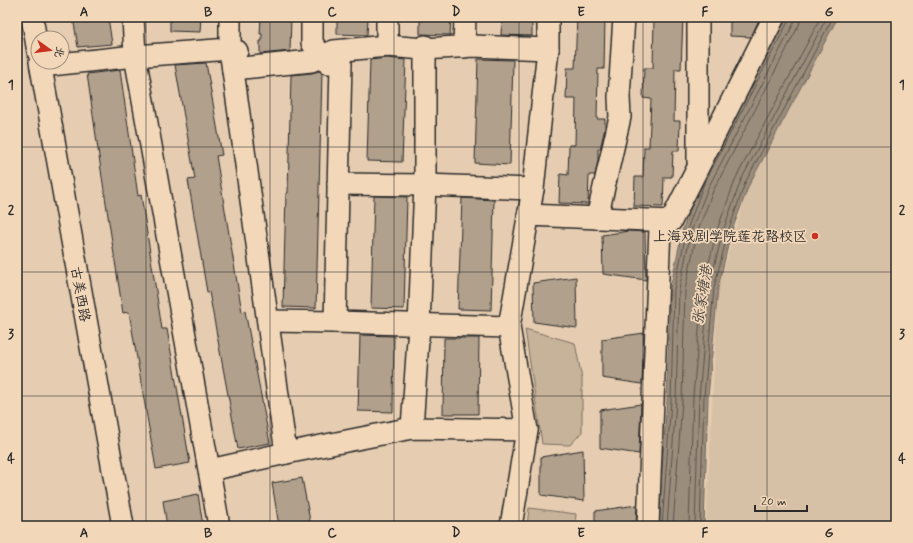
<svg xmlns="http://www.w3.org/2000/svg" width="913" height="543" font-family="Mynerve,'LXGW WenKai TC',sans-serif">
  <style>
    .built { fill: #d6c0a6 }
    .green { fill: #c7b29a; stroke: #796e62 }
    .water { fill: #9b8d7b; stroke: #6e665b }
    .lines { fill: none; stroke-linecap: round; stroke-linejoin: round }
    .shore { stroke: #58524b; stroke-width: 1 }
    .building { fill: #b1a08c; stroke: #2b2b2b }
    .minor-casing { stroke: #2b2b2b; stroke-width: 24 }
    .minor { stroke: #f2d7b9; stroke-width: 21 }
    .grid { fill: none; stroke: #2b2b2b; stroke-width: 1; stroke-opacity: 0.55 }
    .poi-dot { fill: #c8321e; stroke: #f2d7b9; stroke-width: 1.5 }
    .labels { text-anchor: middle; stroke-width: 3.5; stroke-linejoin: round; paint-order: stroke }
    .poi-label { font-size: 14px; fill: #2b2b2b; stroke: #f2d7b9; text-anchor: end }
    .street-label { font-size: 14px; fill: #2b2b2b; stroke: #f2d7b9 }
    .water-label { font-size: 15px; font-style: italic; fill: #4d4843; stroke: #f2d7b9 }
    .neatline { fill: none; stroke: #2b2b2b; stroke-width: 1.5 }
    .grid-label { font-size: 13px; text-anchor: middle; font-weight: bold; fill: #2b2b2b }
  </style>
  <rect width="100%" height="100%" fill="#e6cdb1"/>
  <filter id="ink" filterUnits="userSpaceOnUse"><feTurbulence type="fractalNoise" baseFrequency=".025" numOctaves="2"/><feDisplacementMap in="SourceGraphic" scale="8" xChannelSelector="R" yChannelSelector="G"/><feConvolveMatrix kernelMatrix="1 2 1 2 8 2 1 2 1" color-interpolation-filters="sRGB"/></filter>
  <g filter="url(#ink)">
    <!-- built -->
    <path class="built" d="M837,17h59v509h-190l12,-238 31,-103z"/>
    <!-- green -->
    <g class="green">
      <path d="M525,329l50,14 7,36v53l-12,13 -28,-1z"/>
      <path d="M529,508l47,6 -1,12h-48z"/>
    </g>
    <!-- water -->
    <path class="water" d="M786,17h52l-89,168 -18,48 -13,55 -10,109 -4,129h-46l9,-126 3,-111 13,-61 17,-43z"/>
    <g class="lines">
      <!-- shore -->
      <g class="shore">
        <path d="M662,526l9,-125 3,-112 13,-59 16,-44 86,-166 1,-3"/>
        <path d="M667,526l9,-125 3,-111 12,-59 17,-43 86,-165 1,-6"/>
        <path d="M673,526l9,-125 3,-111 12,-57 16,-42 86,-166 2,-8"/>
        <path d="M689,526l4,-130 10,-109 14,-57 19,-52 85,-161"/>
        <path d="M695,526l4,-129 10,-110 14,-56 18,-51 86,-163"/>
        <path d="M700,526l4,-129 10,-109 14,-56 17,-49 88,-166"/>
      </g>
    </g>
    <!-- building -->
    <g class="building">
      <path d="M73,17h35l4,27 -34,3z"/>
      <path d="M170,17h31l-1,15 -30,-1z"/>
      <path d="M261,17h30l-1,34 -30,3v-13h2v-7h-2z"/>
      <path d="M337,17h31l-1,18 -30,-1z"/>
      <path d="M420,17h31l-1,18 -30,-1z"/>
      <path d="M502,17h30v19l-31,-1z"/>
      <path d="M577,17h28l-1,52h-6l-1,50h8v9l-5,21h-2v12l-3,14h-6l-1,29 -29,-1 1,-29 8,1 1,-30h6l1,-46h-10l1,-31h8z"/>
      <path d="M654,17h29l-2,52h-6l-1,52h6l-1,30h-6l-1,26h-8l-1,30 -29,-1 1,-29h8l1,-30h5l2,-48 -8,-1 1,-30h9z"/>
      <path d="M730,17h28v5l-7,15 -21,-1z"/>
      <path d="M387,58l19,2 -4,102 -35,-1 3,-101z"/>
      <path d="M478,59l35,1 -3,105 -35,-2z"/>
      <path d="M206,63l16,92 -6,1 26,156 3,-1 25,132 -32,6 -29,-157h-2l-19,-112 7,-1 -20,-114z"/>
      <path d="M120,70l18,126 3,-1 21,134h5l23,134 -34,6 -27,-157 -6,1 -21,-136 -15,-103z"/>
      <path d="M319,71l3,2 -6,235 -33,-1 3,-114h2l3,-118 21,-2z"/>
      <path d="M374,196l33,1 -3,112 -33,-1z"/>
      <path d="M462,198l32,2 -3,110 -33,-1z"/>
      <path d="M629,231l16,1 1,48 -43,-6 -1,-39z"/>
      <path d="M576,277l1,51 -43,-6 -1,-39z"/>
      <path d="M644,333l-2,51 -40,-6v-39z"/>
      <path d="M360,335l34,1 -1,76 -35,-1z"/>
      <path d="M444,338h35l-1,76h-35z"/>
      <path d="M641,404l-2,50 -39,-6v-38z"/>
      <path d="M583,450l1,51 -43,-6v-38z"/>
      <path d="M302,478l9,48h-32l-7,-43z"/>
      <path d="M198,494l5,32h-36l-4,-25z"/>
      <path d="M637,505l-1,21h-41v-15z"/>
    </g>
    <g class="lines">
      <defs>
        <g id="minor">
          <path d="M32,17l6,35"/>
          <path d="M133,17l2,39 84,470"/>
          <path d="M387,46v-29"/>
          <path d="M464,47l1,-30"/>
          <path d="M40,62l83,464"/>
          <path d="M41,66l94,-10 95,-7 7,2"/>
          <path d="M233,69l78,-8 23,-10 53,-5 37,3 49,-3 75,3"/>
          <path d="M698,162v-145"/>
          <path d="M338,184l87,1 108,4"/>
          <path d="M528,215l143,6"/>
          <path d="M597,218l23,-101 -1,-20 5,-80"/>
          <path d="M268,321l67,1 6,-259h-13l-16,-20v-26"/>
          <path d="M335,322l174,5"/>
          <path d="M412,428l7,-103 6,-140v-139"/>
          <path d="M527,430l-18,-103 24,-138 15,-140v-32"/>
          <path d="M286,453l126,-25 115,2 -16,96"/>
          <path d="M210,470l76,-17 -56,-404v-32"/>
          <path d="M648,526l12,-299 11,-6 103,-204"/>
        </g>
      </defs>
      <!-- minor casing -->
      <use href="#minor" class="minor-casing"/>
      <!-- minor -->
      <use href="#minor" class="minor"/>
    </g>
  </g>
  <!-- grid -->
  <path class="grid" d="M146,17v509M270,17v509M394,17v509M519,17v509M643,17v509M767,17v509M17,147h879M17,272h879M17,396h879"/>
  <!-- markers -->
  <circle class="poi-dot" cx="815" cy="236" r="4"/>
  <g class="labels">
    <!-- poi labels -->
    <g class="poi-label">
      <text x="807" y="241">上海戏剧学院莲花路校区</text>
    </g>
    <!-- street labels -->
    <g class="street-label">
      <text transform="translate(81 294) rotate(80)" y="5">古美西路</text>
    </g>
    <!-- water labels -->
    <g class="water-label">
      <text transform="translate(702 295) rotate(-81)" y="5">张家塘港</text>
    </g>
  </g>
  <!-- margin -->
  <rect width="913" height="543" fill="none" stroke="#f2d7b9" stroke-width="44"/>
  <!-- north arrow -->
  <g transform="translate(50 50) rotate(104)"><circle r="19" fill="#f2d7b9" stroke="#a29280"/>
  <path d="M0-3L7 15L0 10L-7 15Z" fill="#c8321e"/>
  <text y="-6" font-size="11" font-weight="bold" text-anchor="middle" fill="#2b2b2b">北</text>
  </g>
  <!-- scale -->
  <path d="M755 505v6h52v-6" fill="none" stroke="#2b2b2b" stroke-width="2"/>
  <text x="761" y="505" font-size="12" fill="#2b2b2b" stroke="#f2d7b9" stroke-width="3" paint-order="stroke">20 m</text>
  <rect x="22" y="22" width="869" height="499" class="neatline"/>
  <g class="grid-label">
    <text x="84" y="16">A</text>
    <text x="208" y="16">B</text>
    <text x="332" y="16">C</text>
    <text x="456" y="16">D</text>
    <text x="581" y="16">E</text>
    <text x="705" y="16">F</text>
    <text x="829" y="16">G</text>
    <text x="11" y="89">1</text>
    <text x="902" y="89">1</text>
    <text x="11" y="214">2</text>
    <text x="902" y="214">2</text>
    <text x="11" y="338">3</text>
    <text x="902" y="338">3</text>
    <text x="11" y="463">4</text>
    <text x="902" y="463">4</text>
    <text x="84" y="537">A</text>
    <text x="208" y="537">B</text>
    <text x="332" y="537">C</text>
    <text x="456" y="537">D</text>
    <text x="581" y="537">E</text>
    <text x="705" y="537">F</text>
    <text x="829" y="537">G</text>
  </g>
</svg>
